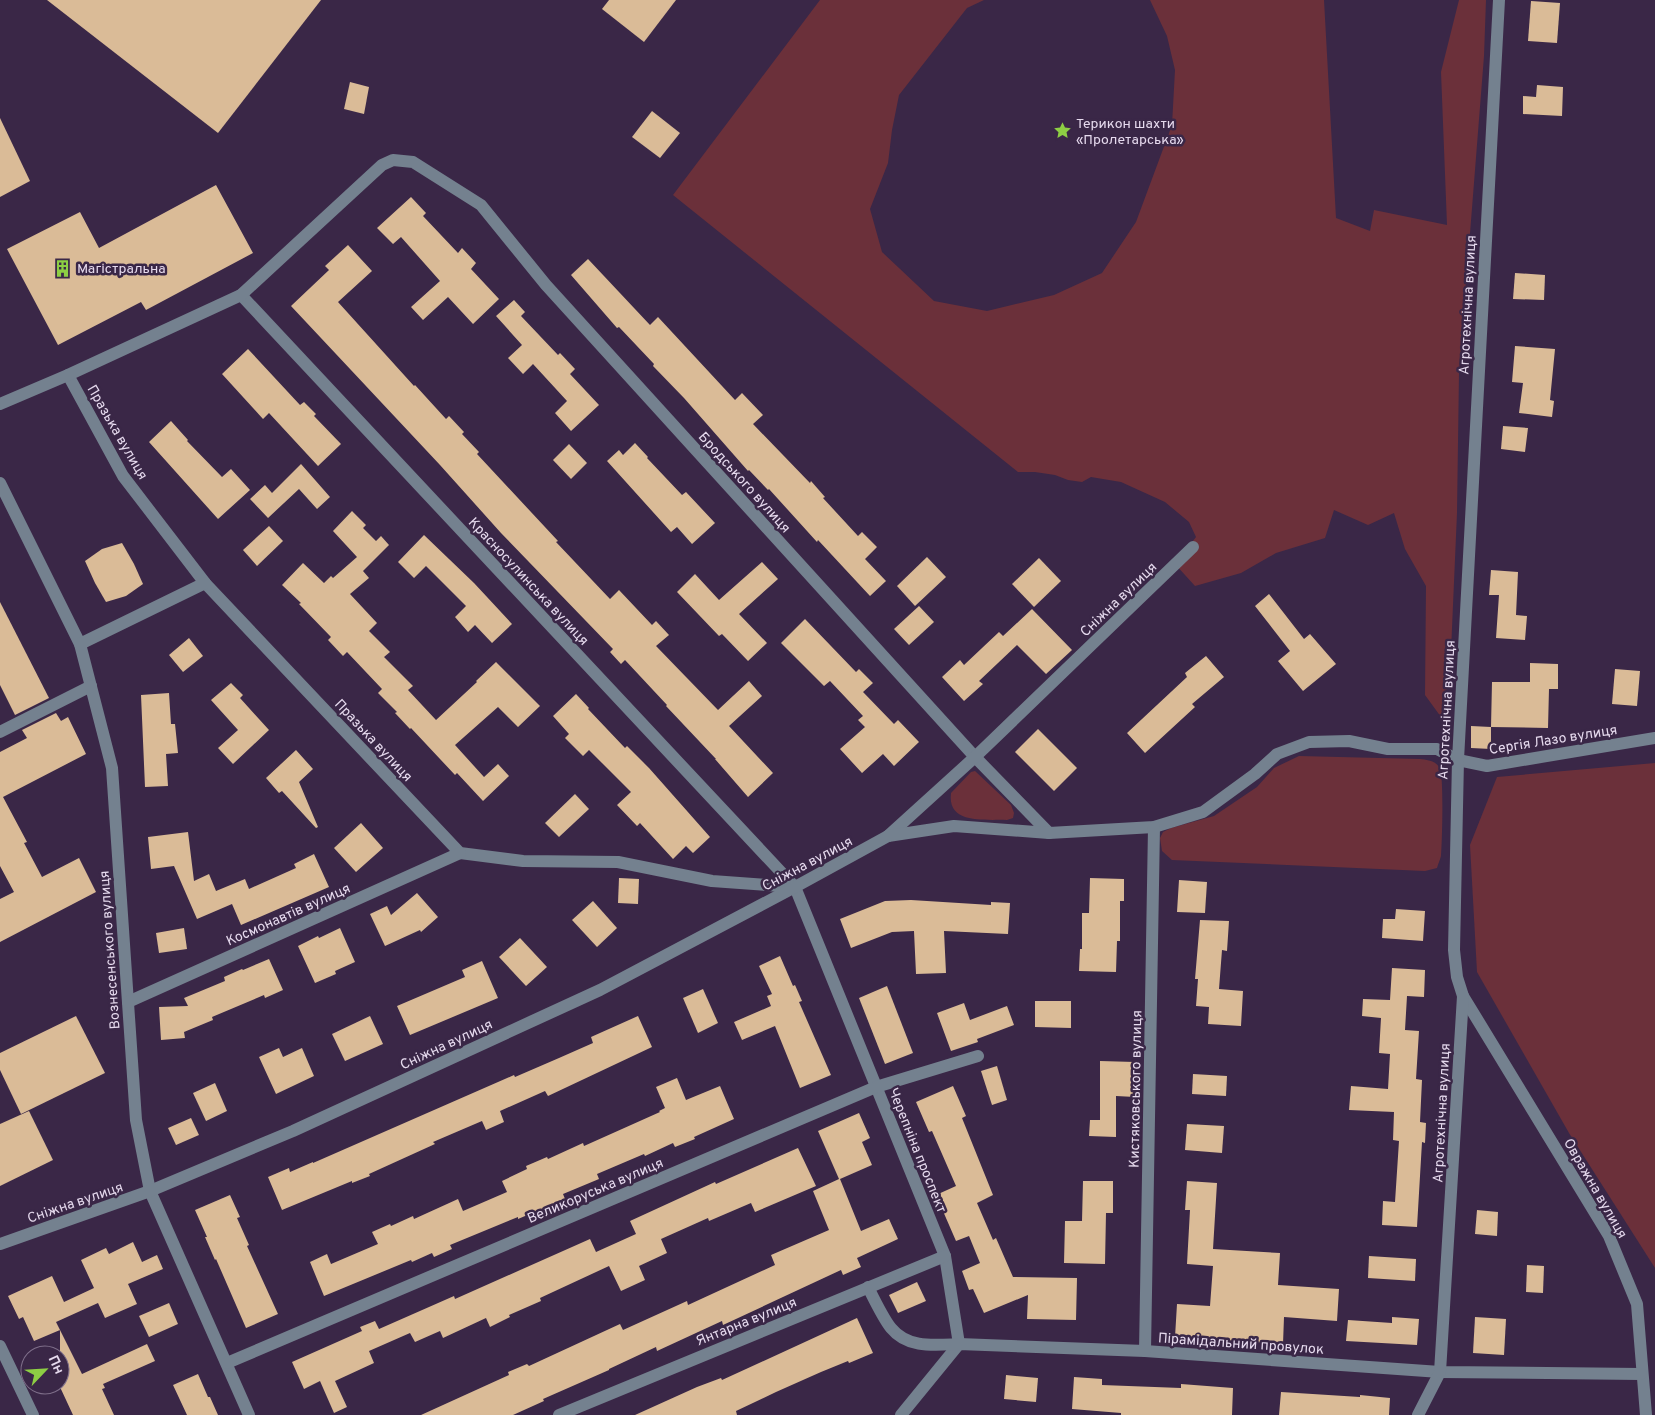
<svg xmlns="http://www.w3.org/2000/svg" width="1655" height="1415" font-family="Overpass,sans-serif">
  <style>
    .green { fill: #6b303a }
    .building { fill: #dabb97 }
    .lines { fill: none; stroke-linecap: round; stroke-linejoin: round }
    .minor { stroke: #74818f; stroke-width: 12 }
    .labels { text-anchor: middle; stroke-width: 5; stroke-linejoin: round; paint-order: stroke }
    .poi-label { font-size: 14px; fill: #e6daee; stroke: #3a2747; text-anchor: start }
    .street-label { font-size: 14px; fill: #e6daee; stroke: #3a2747 }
  </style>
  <rect width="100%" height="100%" fill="#3a2747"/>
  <!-- green -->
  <g class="green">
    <path d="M820,0h164l-17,8 -68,87 -7,35 -4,33 -18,46 12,43 52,49 53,10 67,-16 48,-22 34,-51 36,-97 3,-55 -8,-34 -17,-36h174l12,218 34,13 4,-21 73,15 -6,-153 18,-72h27l-2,56 -25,317 -2,140 -7,161 -9,43 -16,-22 1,-109 -21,-37 -11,-36 -26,12 -34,-15 -9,28 -49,15 -35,20 -46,13 -20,-22 21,-27 -7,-15 -24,-20 -44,-20 -30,-5 -9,5 -14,-2 -13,-5 -20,-3h-17l-345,-277z"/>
    <path d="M1299,756l121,3c8,1 17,2 20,10 4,10 2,75 1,87 -1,4 -3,8 -4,12l-12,3 -253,-11 -10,-9 -2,-13 3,-6 8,-4 43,-12 43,-29 17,-19z"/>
    <path d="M1655,763v505l-86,-135 -92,-161 -7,-127 27,-68z"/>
    <path d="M975,771l36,34 3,8 -1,5 -6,2c-22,-1 -60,5 -56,-27l20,-21z"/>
  </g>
  <!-- building -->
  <g class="building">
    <path d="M47,0h274l-103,133z"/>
    <path d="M609,0h67l-32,42 -42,-33z"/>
    <path d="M1531,1l29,2 -3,40 -29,-2z"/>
    <path d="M350,82l19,5 -5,27 -20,-5z"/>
    <path d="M1537,85l26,2 -1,29 -39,-2v-18l13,1z"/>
    <path d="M652,111l28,22 -20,25 -28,-21z"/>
    <path d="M0,118l30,63 -30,16z"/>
    <path d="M216,185l37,68 -107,57 -5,-8 -83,43 -51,-96 73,-37 19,36z"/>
    <path d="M411,197l15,16 -3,3 35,37 4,-5 14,15 -5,6 28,30 -26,25 -25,-27 -25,23 -12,-13 29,-26 -39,-44 -8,7 -16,-16z"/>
    <path d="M348,245l24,26 -34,31 76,84 1,-1 31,34 3,-3 15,16 -2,2 17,18 -2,2 81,87 -2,1 54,57 9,-9 33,35 4,-4 13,14 -13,11 62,64 31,-29 13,15 -33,30 44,47 -25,24 -33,-38h1l-50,-53 1,-1 -42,-45 -4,4 -11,-12 3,-3 -112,-116 -61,-68 -149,-159 38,-36 -4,-4z"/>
    <path d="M588,259l62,66 8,-8 77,83 7,-7 21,22 -10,9 57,59 1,-2 14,16 -2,1 35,38 4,-4 15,15 -12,12 21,22 -16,15 -52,-56 -1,2 -48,-53 -1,1 -19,-20 -1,1 -64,-73 -31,-32 1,-2 -35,-37 -2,1 -46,-53z"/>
    <path d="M1515,273l30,2 -1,25 -31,-1z"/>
    <path d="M514,300l11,12 -4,4 37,39 2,-2 15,16 -5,5 29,31 -28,26 -16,-18 12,-12 -34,-37 -10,10 -15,-16 14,-13 -26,-29z"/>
    <path d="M1515,346l40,3 -5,51 4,1 -2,16 -33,-4 4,-30 -11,-1z"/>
    <path d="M248,349l52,56 4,-3 12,12 -2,2 27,28 -23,22 -49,-53 -6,6 -41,-45z"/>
    <path d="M171,421l17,19 -1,1 35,36 9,-8 19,21 -32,29 -69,-77z"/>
    <path d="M1503,426l25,2 -3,24 -24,-3z"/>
    <path d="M635,443l13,14 -1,1 35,37 4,-3 29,31 -23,21 -15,-17 -6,5 -64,-71 12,-11 4,5z"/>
    <path d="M569,444l18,19 -16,16 -18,-19z"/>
    <path d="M301,464l29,33 -13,12 -18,-20 -31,29 -18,-19 15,-14 7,8z"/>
    <path d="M352,511l14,14 -3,3 13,13 5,-5 8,9 -26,26 6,7 -19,16 27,29 -8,8 21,21 -6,5 29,29 -5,4 28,30 41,-38 -1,-1 20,-19 44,44 -22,21 -20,-20 -43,38 29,32 14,-13 11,12 -26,25 -26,-28 -2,2 -44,-47 -1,1 -15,-16 2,-1 -19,-19 4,-4 -35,-37 -4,4 -15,-16 3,-3 -32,-33 2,-1 -19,-18 21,-22 21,20 7,-7 2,2 24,-21 -24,-26z"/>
    <path d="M269,526l14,15 -26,25 -14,-16z"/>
    <path d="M424,535l50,48 38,41 -20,19 -17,-18 -7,7 -13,-15 11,-11 -40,-40 -12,12 -16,-16z"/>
    <path d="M122,543l12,21 9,20 -17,12 -20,6 -11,-19 -10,-22 17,-12z"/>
    <path d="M927,557l19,20 -31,29 -18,-20z"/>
    <path d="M1039,558l22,23 -27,26 -22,-23z"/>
    <path d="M762,562l16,17 -39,35 28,29 -19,18 -26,-27 -3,2 -42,-44 18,-18 24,26z"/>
    <path d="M1491,570l27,2 -2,43 11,1 -2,24 -29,-2 3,-43h-10z"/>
    <path d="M1269,594l35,45 6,-5 26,30 -33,27 -25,-30 12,-10 -35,-45z"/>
    <path d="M0,602l49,96 -34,17 -15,-30z"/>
    <path d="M919,606l15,16 -25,23 -15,-16z"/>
    <path d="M1032,609l40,41 -26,24 -29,-29 -38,36 4,3 -19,17 -22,-24 18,-17 4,5 35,-33 4,4z"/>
    <path d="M805,619l51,53 3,-3 14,14 -10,9 31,32 4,-4 21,22 -25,24 -11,-12 -21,19 -22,-24 25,-22 -7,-7 5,-4 -33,-35 -6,5 -43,-43z"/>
    <path d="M189,638l14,18 -20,16 -14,-17z"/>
    <path d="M1206,656l18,21 -32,27 3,3 -50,46 -18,-20 60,-56 -2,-4z"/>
    <path d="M1530,663l28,1v25h-9l-1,39 -57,-1 1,-45h38z"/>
    <path d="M1615,669l25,2 -3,35 -25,-2z"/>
    <path d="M231,683l12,12 -3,3 29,32 -36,34 -15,-16 20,-18 -27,-30z"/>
    <path d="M169,693l2,31h4l3,29 -12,1 2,32 -23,1 -4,-92z"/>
    <path d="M576,694l13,14 -1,1 37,39 2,-2 22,22 61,69 -17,16 -7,-7 -13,13 -33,-36 -3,3 -20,-21 14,-13 -42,-42 -6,6 -18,-18 4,-4 -16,-18z"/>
    <path d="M56,713l5,8 7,-4 18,37 -83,43 24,45 -3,1 18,34 37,-19 17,34 -96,50v-43l14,-7 -14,-26v-114l27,-14 -5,-8z"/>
    <path d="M1471,726l20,1v22l-20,-1z"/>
    <path d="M1038,729l39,39 -23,23 -39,-39z"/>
    <path d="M296,750l17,19 -14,13 19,45 -2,1 -34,-37 -3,2 -13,-15z"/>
    <path d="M575,794l14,15 -30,28 -14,-14z"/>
    <path d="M361,823l22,25 -27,24 -22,-24z"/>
    <path d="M188,832l6,49 15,-7 7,17 29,-12 4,10 47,-21 -2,-4 20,-10 15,33 -88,38 -9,-21 -35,15 -23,-53 -23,3 -3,-32z"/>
    <path d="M619,878l20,1 -1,25 -20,-1z"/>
    <path d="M1090,878l34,1v22h-4v40h-3l-1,31 -37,-1 1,-22h2v-36h7z"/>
    <path d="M1179,880l28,2 -2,31 -28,-1z"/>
    <path d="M417,893l21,24 -17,15 -1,-2 -35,16 -15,-32 17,-8 4,9z"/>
    <path d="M911,900l80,5v-3l19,1 -2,31 -64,-3 2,42 -30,1 -2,-43 -22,1 -41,16 -11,-29 45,-18z"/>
    <path d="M593,901l24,27 -20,19 -25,-27z"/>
    <path d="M1396,909l29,2 -2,30 -41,-3 1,-19h12z"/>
    <path d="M1200,920l29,1 -2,30 -5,-1 -3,39 24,2 -2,35 -33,-2 1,-17 -13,-1 2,-27h-3z"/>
    <path d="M184,928l3,21 -28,4 -3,-20z"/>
    <path d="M340,928l15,34 -20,9 1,3 -21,9 -17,-37 20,-10 1,2z"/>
    <path d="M520,938l27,29 -21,19 -27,-29z"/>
    <path d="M780,956l13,30 2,-1 7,16 -3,1 32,73 -31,13 -25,-62 -33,14 -8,-18 37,-16 -4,-10 5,-2 -13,-28z"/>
    <path d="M269,959l14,31 -18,8 -1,-3 -52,22 1,3 -29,12 1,6 -24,2 -2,-33 29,-1 -4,-8 41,-17 -1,-4 18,-8 1,1z"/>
    <path d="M482,961l16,37 -88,37 -13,-29 68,-29 -3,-7z"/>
    <path d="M1392,968l33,2 -1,27 -17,-1 -2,34 14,1 -3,48 6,1 -2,42 6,1 -1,20 -3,-1 -5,85 -35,-2 1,-24 12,1 4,-61 -6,-1 1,-28 -45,-2 2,-24 37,3 2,-35 -11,-1 2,-35 -19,-2 1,-17 27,1z"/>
    <path d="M887,986l26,67 -28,11 -26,-66z"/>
    <path d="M703,989l15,34 -20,10 -15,-35z"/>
    <path d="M1035,1001h36v27l-36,-1z"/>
    <path d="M964,1003l6,17 37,-14 7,19 -37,14 1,3 -27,9 -14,-38z"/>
    <path d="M76,1016l29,57 -84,41 -21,-44v-17z"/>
    <path d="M370,1016l13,28 -38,17 -13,-27z"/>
    <path d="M638,1016l14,31 -104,49 -3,-5 -45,20 4,11 -18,8 -4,-9 -49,21 2,2 -66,30 1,2 -18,7v-2l-70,29 -14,-33 21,-9 1,4 23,-10v1l201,-88 1,2 44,-19 34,-15 -2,-6z"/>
    <path d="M279,1048l4,9 19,-9 12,28 -38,18 -17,-37z"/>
    <path d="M1100,1061l35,1v35l-19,-1v41l-27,-1 1,-16h10z"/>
    <path d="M997,1066l10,34 -15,5 -11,-34z"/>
    <path d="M1193,1074l34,2 -1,20 -34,-2z"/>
    <path d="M677,1078l9,22 34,-14 14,33 -40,18 1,2 -20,8 -2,-4 -28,13 -1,-2 -47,20 2,5 -36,15 2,5 -47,20v-2l-68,28 2,4 -18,8 -2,-4 -20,9 -1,-2 -87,36 -14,-34 17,-8 4,10 47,-20 -6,-12 18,-8 1,2 22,-10 1,3 44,-20 5,12 44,-19 -5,-11 25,-12 -1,-3 21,-9 1,2 35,-16 1,3 76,-34 -1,-1 6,-3 -9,-21z"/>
    <path d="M215,1083l12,28 -21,10 -13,-28z"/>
    <path d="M953,1086l13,30 -4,2 31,77 -16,8 16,37 3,-2 17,39 64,1 -1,42 -49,-1 1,-24 -44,18 -11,-24 -4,1 -7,-19 18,-8 -11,-27 -13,5 -20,-46 20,-9 -24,-55 -3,1 -13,-30z"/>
    <path d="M29,1111l24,49 -53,26v-62z"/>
    <path d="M859,1113l11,25 -8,4 10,23 -32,14 21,52 28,-12 9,20 -41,19 4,9 -18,8 -2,-5 -118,55 -1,-4 -65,30 -1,-4 -47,22v1l-66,29 1,2 -31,14h-92l88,-40 -1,-3 19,-8 2,2 91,-42 3,6 64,-29 1,4 87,-40 -4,-10 58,-25 -16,-39 26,-12 -21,-48z"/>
    <path d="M191,1118l8,17 -23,10 -8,-17z"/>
    <path d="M1187,1124l37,2 -2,27 -37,-3z"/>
    <path d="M798,1148l18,38 -61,26 -4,-9 -42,18 -1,-3 -47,21 6,14 -28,13 6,14 -24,11 -12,-25 -69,32 1,3 -32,14 1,2 -20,10 -4,-9 -43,20 -3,-7 -25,11 -5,-9 -41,18 5,12 -39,18 12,26 -13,6 -14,-32 -16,8 -12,-27 70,-31 -2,-4 15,-6 4,8 75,-33 1,3 135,-60 6,13 40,-18 -6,-13 85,-39 1,2z"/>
    <path d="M1083,1181h30v32h-7l-1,51 -41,-1 1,-42h17z"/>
    <path d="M1187,1181l30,2 -4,66 67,4 -2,32 61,4 -2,32 -53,-4 -1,27 -108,-7 2,-33 33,2 3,-40 -26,-2 3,-54h-5z"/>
    <path d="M230,1195l10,22 -3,1 12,27 -2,1 31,68 -32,14 -30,-69 -1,1 -10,-23h2l-12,-27z"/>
    <path d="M1477,1210l21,2 -1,24 -22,-2z"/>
    <path d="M133,1242l9,20 15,-7 6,14 -35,15 9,20 -32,14 -7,-15 -42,19 26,52 65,-30 8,17 -52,23 2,4 -3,1 12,26h-41l-13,-28v-57l-26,11 -11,-24 -4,2 -11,-23 44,-20 12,26 30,-14 -13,-28 25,-12 3,6z"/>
    <path d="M1369,1256l47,3 -1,22 -47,-3z"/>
    <path d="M1527,1265l17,1 -1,27 -17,-1z"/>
    <path d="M917,1282l9,19 -28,12 -9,-18z"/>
    <path d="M169,1303l9,21 -29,13 -10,-21z"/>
    <path d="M1392,1317l27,2 -2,26 -71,-4 2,-21 44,3z"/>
    <path d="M1475,1317l31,2 -2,36 -31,-2z"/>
    <path d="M857,1318l16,35 -24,10 -1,-2 -27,11 -45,20 -40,19 1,4h-102l62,-28 24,-9 1,2z"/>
    <path d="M198,1374l10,23h2l8,18h-31l-14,-30z"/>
    <path d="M1006,1375l32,3 -2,24 -32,-3z"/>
    <path d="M1074,1377l28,2v6l79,3v-4l52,4 -1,27h-111v-2l-49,-4z"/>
    <path d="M1281,1392l79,5v-2l30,3 -1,17h-110z"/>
  </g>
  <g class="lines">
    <!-- minor -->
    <g class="minor">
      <path d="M241,295l554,592 150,369 14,88 -58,71"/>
      <path d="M68,375l55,101 82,107 255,270 63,8 95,1 94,19 83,6"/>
      <path d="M0,404l68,-29 173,-80 141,-130 11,-5 20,2 68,43 65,80 429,472 74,76"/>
      <path d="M0,483l80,161 32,124 24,352 14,71 99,224"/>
      <path d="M80,644l125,-61"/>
      <path d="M0,732l91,-46"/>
      <path d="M888,836l87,-79 218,-210"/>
      <path d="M1463,996l146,240 28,68 9,111"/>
      <path d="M128,1002l332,-149"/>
      <path d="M0,1244l150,-53 143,-60 307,-141 195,-103 93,-51 66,-10 95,7 105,-6 49,-15 52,-38 22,-20 32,-12 40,-1 39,8h49l21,11 29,6 168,-28"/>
      <path d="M868,1287c6,12 15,31 23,41 17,21 44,17 68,16l186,7 295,21 201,2"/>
      <path d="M0,1346l33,69"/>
      <path d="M1145,1351l9,-524"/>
      <path d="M227,1363l649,-276 102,-31"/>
      <path d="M559,1415l386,-159"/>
      <path d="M1418,1415l22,-43 23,-376 -6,-19 -3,-27 4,-190 41,-760"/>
    </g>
  </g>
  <!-- icons -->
  <defs>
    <symbol id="sight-bare" viewBox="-9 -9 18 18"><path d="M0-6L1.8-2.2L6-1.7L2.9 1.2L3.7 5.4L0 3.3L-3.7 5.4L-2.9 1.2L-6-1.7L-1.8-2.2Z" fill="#8dce44" stroke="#3a2747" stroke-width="2.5" paint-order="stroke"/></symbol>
    <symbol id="building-bare" viewBox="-9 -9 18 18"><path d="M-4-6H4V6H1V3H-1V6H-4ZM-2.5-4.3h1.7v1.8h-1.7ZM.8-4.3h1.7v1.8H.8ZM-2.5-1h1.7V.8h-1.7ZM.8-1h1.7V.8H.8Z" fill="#8dce44" stroke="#3a2747" stroke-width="2.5" paint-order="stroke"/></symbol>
  </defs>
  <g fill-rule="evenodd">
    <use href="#sight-bare" x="1050" y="118" width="25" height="25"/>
    <use href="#building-bare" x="50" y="256" width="25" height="25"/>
  </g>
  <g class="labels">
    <!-- poi labels -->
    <g class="poi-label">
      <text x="1076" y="128">Терикон шахти<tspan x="1076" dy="16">«Пролетарська»</tspan></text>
      <text x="77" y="273">Магістральна</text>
    </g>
    <!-- street labels -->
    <g class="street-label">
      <text transform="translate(1467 305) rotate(-87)" y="5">Агротехнічна вулиця</text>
      <text transform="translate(118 432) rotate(60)" y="5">Празька вулиця</text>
      <text transform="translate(745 482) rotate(48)" y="5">Бродського вулиця</text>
      <text transform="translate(529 581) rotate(47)" y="5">Красносулинська вулиця</text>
      <text transform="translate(1118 599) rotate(-44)" y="5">Сніжна вулиця</text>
      <text transform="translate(1446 710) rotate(-87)" y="5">Агротехнічна вулиця</text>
      <text transform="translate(1553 739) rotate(-9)" y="5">Сергія Лазо вулиця</text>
      <text transform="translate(374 740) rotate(47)" y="5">Празька вулиця</text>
      <text transform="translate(807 863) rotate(-28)" y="5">Сніжна вулиця</text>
      <text transform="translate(288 914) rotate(-24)" y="5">Космонавтів вулиця</text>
      <text transform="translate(109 950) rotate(-94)" y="5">Вознесенського вулиця</text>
      <text transform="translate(446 1044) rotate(-25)" y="5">Сніжна вулиця</text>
      <text transform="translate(1135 1089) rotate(-89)" y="5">Кистяковського вулиця</text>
      <text transform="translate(1441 1113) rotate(-87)" y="5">Агротехнічна вулиця</text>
      <text transform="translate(918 1150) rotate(68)" y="5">Черепніна проспект</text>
      <text transform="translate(1596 1188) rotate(60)" y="5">Овражна вулиця</text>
      <text transform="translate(595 1190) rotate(-23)" y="5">Великоруська вулиця</text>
      <text transform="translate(75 1202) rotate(-19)" y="5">Сніжна вулиця</text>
      <text transform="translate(746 1321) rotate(-22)" y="5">Янтарна вулиця</text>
      <text transform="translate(1241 1343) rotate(4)" y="5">Пірамідальний провулок</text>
    </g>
  </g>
  <!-- north arrow -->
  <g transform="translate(45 1370) rotate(65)"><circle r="24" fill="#3a2747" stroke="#7f6f8a"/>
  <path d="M0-4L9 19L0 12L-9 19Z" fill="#8dce44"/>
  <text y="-8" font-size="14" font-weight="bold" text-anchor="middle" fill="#e6daee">Пн</text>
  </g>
</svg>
